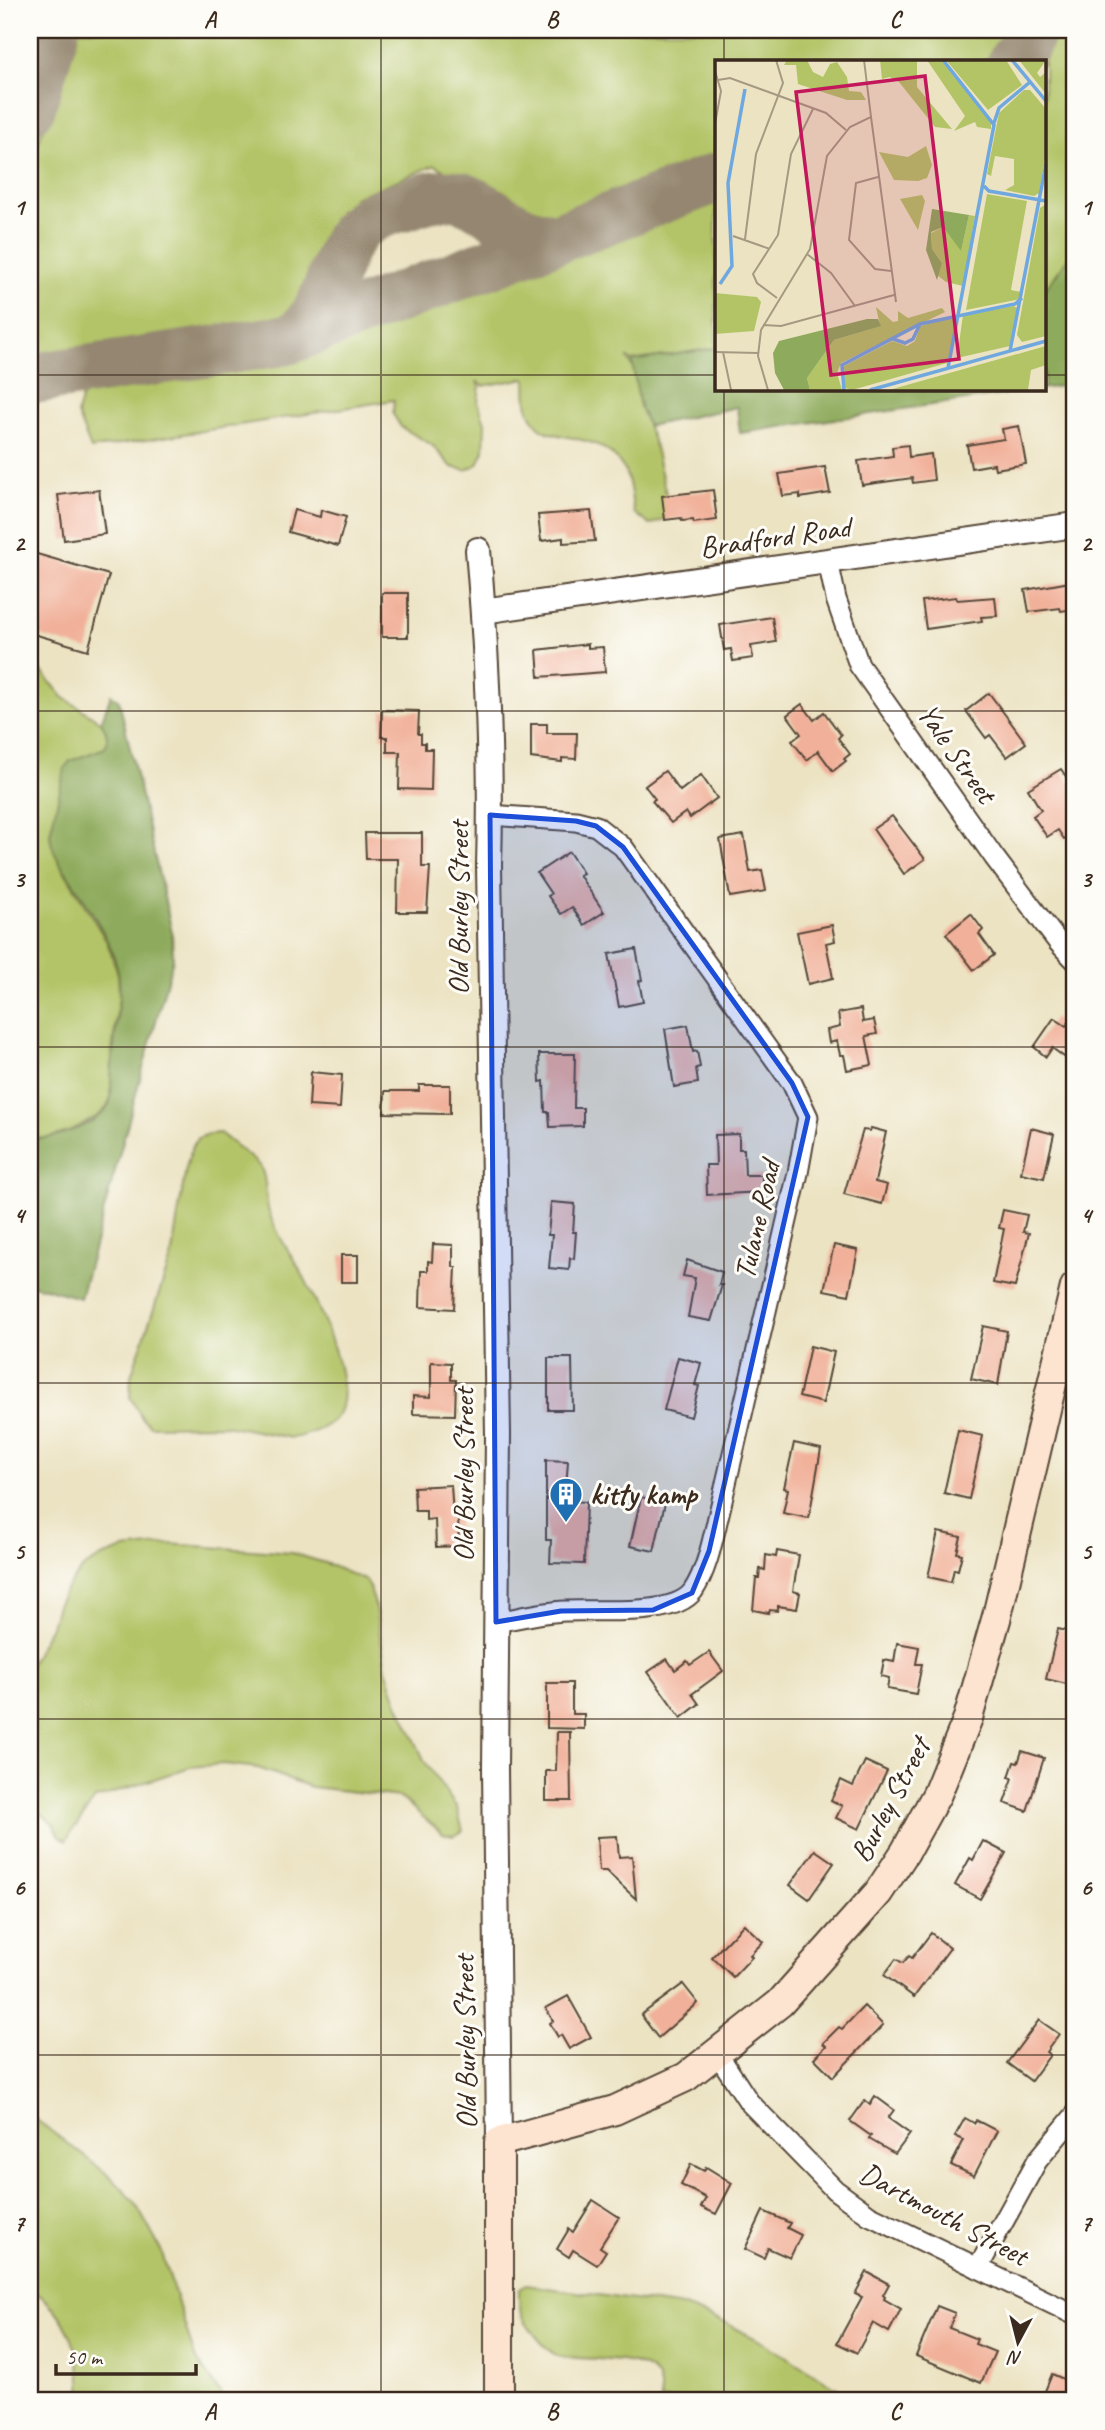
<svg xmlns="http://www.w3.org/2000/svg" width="1105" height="2430" font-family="Caveat,sans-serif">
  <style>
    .green { fill: #b3c467; stroke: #777742; stroke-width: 2 }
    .forest { fill: #8eaa5c; stroke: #646a3d; stroke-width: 2 }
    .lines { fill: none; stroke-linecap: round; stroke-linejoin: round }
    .taxiway { stroke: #948670; stroke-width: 51 }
    .building { fill: #f1b099 }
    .minor-casing { stroke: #564637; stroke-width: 23 }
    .tertiary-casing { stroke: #564637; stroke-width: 28 }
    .secondary-casing { stroke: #564637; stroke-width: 32 }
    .minor { stroke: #fff; stroke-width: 19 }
    .tertiary { stroke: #fff; stroke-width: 24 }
    .secondary { stroke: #fde4d0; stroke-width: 28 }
    .marked { fill: #1d4ed8; fill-opacity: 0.2; stroke: #1d4ed8; stroke-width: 5; stroke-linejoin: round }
    .grid { fill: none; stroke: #3b2a1e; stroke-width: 2; stroke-opacity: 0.55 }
    .labels { text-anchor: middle; stroke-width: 6; stroke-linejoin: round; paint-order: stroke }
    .street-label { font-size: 30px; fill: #3b2a1e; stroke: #fdfcf7 }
    .poi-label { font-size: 30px; font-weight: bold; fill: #3b2a1e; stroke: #fdfcf7; text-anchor: start }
    .inset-river { fill: none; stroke: #6fa8df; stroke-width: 3.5 }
    .inset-road { fill: none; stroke: #a59981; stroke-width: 2 }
    .view { fill: #c2185b; fill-opacity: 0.15; stroke: #c2185b; stroke-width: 3.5 }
    .inset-edge { fill: none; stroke: #3b2a1e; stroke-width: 3.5 }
    .neatline { fill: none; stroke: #3b2a1e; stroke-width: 2.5 }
    .grid-label { font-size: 23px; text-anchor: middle; font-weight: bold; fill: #3b2a1e }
  </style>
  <rect width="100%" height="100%" fill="#fdfcf7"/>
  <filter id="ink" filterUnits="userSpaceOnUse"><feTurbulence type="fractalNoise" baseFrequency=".0143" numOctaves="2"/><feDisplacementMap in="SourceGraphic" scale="14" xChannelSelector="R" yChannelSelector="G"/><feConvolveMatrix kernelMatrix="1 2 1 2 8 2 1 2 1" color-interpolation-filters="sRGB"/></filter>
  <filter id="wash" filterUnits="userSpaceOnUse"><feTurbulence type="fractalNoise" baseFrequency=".00686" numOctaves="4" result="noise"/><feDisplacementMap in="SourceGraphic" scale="28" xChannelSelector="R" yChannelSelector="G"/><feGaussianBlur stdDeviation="1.57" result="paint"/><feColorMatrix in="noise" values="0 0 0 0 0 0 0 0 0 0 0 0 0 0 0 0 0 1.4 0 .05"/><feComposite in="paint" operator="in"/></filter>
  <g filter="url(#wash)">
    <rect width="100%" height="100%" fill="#ece3c3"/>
    <!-- green -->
    <g class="green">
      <path d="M72,30h943c-6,15 -18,25 -34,31h-265v100l-165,62 -27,-5 -89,-53 -80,32 -45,109 -11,14 -35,8 -234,39v-196z"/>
      <path d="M1046,30h29v219l-31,42v-230h-11l6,-6z"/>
      <path d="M716,195v153l-84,13 -5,-4 6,11 7,39 14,36 15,64 -5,13 -14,5 -16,-12c-3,-15 -3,-33 -12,-47 -20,-30 -50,-25 -77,-35 -7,-3 -14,-14 -16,-21 -4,-9 -2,-23 -3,-32l-43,8 -6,-5 3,5 -2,16 7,21 -1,28 -6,13 -12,6 -14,-3 -20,-22 -31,-18 -8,-13 1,-14 -303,49 -14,-35 6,-22 208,-36z"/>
      <path d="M30,660l4,2 29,35 38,25 5,8 2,12 -3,6 -35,13 -10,103 47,78 11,32 1,22 -7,56 -1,46 -4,9 -8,8 -30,17 -22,6h-17z"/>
      <path d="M220,1133c8,7 38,29 41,35 7,13 3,32 9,47 8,23 25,44 36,66 14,28 49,105 32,133 -7,13 -32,22 -47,24l-66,-13 -75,1 -8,-8 -12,-21 1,-21 40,-118 15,-90 6,-21 6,-9 11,-4z"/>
      <path d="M169,1544l123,9 33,10 42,18 7,20 12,68 11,32 28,61 32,46 6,23 -9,5 -11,-2 -43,-37 -89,-10 -53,-19 -34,-4 -34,3 -95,32 -29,41 -6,-4 -6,-11 -17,-15 -3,-10 -4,-34v-102l21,-38 6,-21 12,-20 14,-17 19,-11 22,-8z"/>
      <path d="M30,2115l80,61 24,25 27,49 34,107 30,43h-144c3,-42 -13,-90 -51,-111z"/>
      <path d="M526,2285l158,22 42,16 40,21 90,56h-195c-1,-6 0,-15 -3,-21 -10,-25 -78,-18 -99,-23 -12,-3 -34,-32 -38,-45 -3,-7 -2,-14 -2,-21z"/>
    </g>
    <!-- forest -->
    <g class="forest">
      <path d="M1075,249v135l-335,49 -3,-26 -89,19 -8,-19 -8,-46 84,-13v40h328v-97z"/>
      <path d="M111,695l8,5 53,232 1,27 -93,339 -50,-14v-146c19,4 65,-13 77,-30 5,-7 4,-17 4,-26 1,-29 6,-56 8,-85 1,-11 0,-25 -4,-37 -8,-24 -23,-48 -37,-70 -12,-18 -27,-35 -28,-56l15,-66 5,-7 35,-13c4,-10 2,-17 -4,-26z"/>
    </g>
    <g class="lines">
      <!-- taxiway -->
      <g class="taxiway">
        <path d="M1013,61l11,-14 7,-17"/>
        <path d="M30,108l24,-78"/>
        <path d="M298,336c7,-8 15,-16 20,-25 17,-30 20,-73 51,-92 12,-7 27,-11 40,-15 17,-7 34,-12 52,-7 37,13 53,40 97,41"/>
        <path d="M30,379l256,-39 430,-162"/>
      </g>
    </g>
    <g id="blocks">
      <!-- building -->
      <g class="building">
        <path d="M1019,426l7,38 -31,5 -1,-5 -23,4 -4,-23 37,-6 -2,-10z"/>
        <path d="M908,445l1,12 22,-3 3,26 -21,3 -1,-5 -50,7 -4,-24 35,-5 -1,-9z"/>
        <path d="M825,467l5,26 -30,5v-4l-17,2 -4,-22z"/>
        <path d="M99,490l6,44 -41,6 -6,-45z"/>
        <path d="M713,490l4,30 -23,3 -1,-3 -11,1 -1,-3 -16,2 -3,-24z"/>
        <path d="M294,510l26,7 1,-7 25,7 -8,29 -50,-14z"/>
        <path d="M591,511l4,30 -32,2v-5l-22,3 -3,-26z"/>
        <path d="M30,552l79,23 -21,75 -58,-17z"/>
        <path d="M1070,582l5,27 -14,2 -1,-3 -31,4 -4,-22z"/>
        <rect x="382" y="593" width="26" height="44"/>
        <path d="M956,597l1,3 38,-3 2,19 -16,1 1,4 -56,8 -4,-28z"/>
        <path d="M772,617l4,25 -25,4 2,12 -20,3 -2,-12 -7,1 -4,-25z"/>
        <path d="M588,644v4l15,-1 2,25 -66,5 -2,-27z"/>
        <path d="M989,693l37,50 -19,14 -17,-22 -4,3 -20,-27z"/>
        <path d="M802,704l12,16 10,-8 17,23 -3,3 12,16 -6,5 2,2 -13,10 -15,-20 -11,9 -15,-19 9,-7 -14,-19z"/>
        <path d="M382,710l37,1 -1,23h3v9h4v6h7l-1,41 -32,-1 1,-37h-13v-15h-6z"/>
        <path d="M531,724h16v9h30l-1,26 -14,-1v4l-31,-4z"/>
        <path d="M1061,769l14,21v42l-11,7 -6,-9 -11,7 -14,-21 8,-6 -13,-21z"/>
        <path d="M665,771l15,20 21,-16 16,23 -27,20 -4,-6 -15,11 -19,-22 3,-2 -10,-13z"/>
        <path d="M892,816l33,43 -21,15 -31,-45z"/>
        <path d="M365,833h57v34h8l-3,45h-30l1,-53h-32z"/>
        <path d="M744,835l6,37 12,-2 4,21 -36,6 -10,-58z"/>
        <path d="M569,852l14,21 -4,2 25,37 -20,13 -12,-18 -11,7 -13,-18 3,-2 -14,-21z"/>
        <path d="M971,914l12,16 -4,4 15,21 -20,15 -28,-36z"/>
        <path d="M832,925l3,16 -9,2 7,35 -25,6 -11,-52z"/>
        <path d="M636,949l6,31 -3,1 4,21 -24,5 -10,-53z"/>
        <path d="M861,1009l2,13 11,-2 3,14 -11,2 6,29 -25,5 -3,-15h-4l-3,-14 -8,2 -2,-13 13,-3 -2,-14z"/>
        <path d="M1075,1014v51l-23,-17 -6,9 -12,-10 20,-29 12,8z"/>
        <path d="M688,1025l5,27 4,-1 3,16 -4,1 2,15 -24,4 -9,-58z"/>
        <path d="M539,1054h36l-1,54h9v18l-33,1 -1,-15h-4l-1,-31 -4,1z"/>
        <path d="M311,1072l31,3 -2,33 -31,-2z"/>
        <path d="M419,1085h31v29l-66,-1 1,-22h34z"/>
        <path d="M871,1128l15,4 -11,50 12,3 -5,19 -38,-10 19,-64 7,1z"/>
        <path d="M1031,1128l23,6 -10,44 -23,-5z"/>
        <path d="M739,1134v15h5l1,26h17v17l-55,3 -1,-30h10l-1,-30z"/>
        <path d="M551,1202l24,2 -2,28h3l-2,27 -4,-1 -1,12 -20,-2 3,-33h-4z"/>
        <path d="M1003,1210l24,5 -4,17 6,1 -14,54 -22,-4 11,-54 -5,-1z"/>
        <path d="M433,1244l20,1v22h3l-2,42 -34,-2 1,-36h7v-10l4,1z"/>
        <path d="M834,1245l24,5 -9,45 -25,-5z"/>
        <rect x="341" y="1255" width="17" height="27"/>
        <path d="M687,1260l35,12 -3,13h3l-11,36 -23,-4 7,-39 -12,-2z"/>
        <path d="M983,1326l24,5 -9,54 -27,-6z"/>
        <path d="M810,1346l24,6 -11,51 -24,-6z"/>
        <path d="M678,1357l23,6 -6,22 4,1 -8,31 -27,-7z"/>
        <path d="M548,1358h24l1,52h-25z"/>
        <path d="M431,1362l20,1v17h5l-1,35 -42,-1v-18l18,1z"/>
        <path d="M958,1430l25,6 -14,63 -25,-6z"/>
        <path d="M794,1443l27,6 -12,69 -26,-5 5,-24 -4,-1z"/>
        <path d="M546,1460l22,1 -2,27 4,1 -1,12 17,1 -2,62 -34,-1 1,-23h-5z"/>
        <path d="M451,1485l2,30 5,-1 1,32 -23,1 -1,-28 -9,1v-9h-11l-1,-24z"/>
        <path d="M641,1497l24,6 -11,48 -24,-5z"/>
        <path d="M938,1532l23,5 -4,16 5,1 -4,16 -4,-1 -3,13 -23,-5z"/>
        <path d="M777,1551l22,4 -6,36 7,2 -3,16 -19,-3 -1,5 -7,-1 -1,3 -16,-3 3,-32h3l1,-9 5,1 1,-15 10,2z"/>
        <path d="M1058,1629l17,4v37l-4,15 -25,-6z"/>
        <path d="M897,1643l22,4 -3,17h6l-6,30 -29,-5 2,-11 -8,-2 3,-16 10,2z"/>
        <path d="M709,1652l14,19 -31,23 7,10 -18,14 -33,-46 19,-13 8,11 12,-9 3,4z"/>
        <path d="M547,1683h25v31h12v15l-37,-1z"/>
        <path d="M557,1732h13l1,69h-25v-30h10z"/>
        <path d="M1022,1751l22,7 -17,53 -23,-8 9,-25 -4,-1 5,-15 4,1z"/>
        <path d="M865,1761l22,10 -28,58 -23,-11 6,-12 -11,-6 10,-20 12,6z"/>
        <path d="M617,1836l2,21 13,-1 4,43 -30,-28h-7l-2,-34z"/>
        <path d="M983,1841l23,12 -26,46 -25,-14 15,-27 3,2z"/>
        <path d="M815,1850l19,13 -25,36 -19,-14z"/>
        <path d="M744,1924l19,18 -13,13 2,2 -19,20 -21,-20z"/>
        <path d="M931,1933l19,15 -36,49 -30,-22 12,-16 7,4 6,-7 3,2z"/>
        <path d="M683,1984l15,19 -40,35 -17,-23z"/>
        <path d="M568,1996l23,41 -22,12 -8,-14 -3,2 -8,-14 3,-2 -7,-13z"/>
        <path d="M864,2006l19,19 -50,52 -19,-19 12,-12 -3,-3 16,-16 3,2z"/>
        <path d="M1039,2020l20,14 -13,18 4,3 -19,26 -24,-18z"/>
        <path d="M875,2096l19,14 -6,8 22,16 -15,20 -26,-15 2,-3 -21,-15 15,-21 5,4z"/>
        <path d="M965,2118l9,5 2,-3 21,11 -23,45 -23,-11 13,-25 -9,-4z"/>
        <path d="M691,2164l13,7 2,-4 26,16 -16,31 -15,-7 5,-9 -25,-13z"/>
        <path d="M593,2200l26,17 -19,30 6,4 -9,14 -24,-15 -4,7 -12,-8 12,-20 4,3z"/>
        <path d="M763,2211l27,12 -3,5 14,7 -11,23 -22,-10 -4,10 -19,-9z"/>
        <path d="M867,2272l22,12 -6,11 2,2 -1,2 17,10 -12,23 -16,-9 -16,30 -20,-10 25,-46 -7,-3z"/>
        <path d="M937,2306l18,7 -6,15 28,11 -2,5 20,8 -14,31 -65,-27z"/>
        <path d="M1052,2374l23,10v16h-23l-9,-4z"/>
      </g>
    </g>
  </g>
  <g filter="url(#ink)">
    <use href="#blocks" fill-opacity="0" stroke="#564637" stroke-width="2"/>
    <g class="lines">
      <defs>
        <g id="minor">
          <path d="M828,561l8,38 23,66 135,192 64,85 17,18"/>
          <path d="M490,815l86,6 20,5 27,21 169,236 16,34 -10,56 -77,332c-7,27 -12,62 -28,86 -19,27 -97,18 -128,20 -23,1 -46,7 -69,11"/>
          <path d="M717,2053l32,49 86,88 34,25 206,100"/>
          <path d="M978,2268l59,-107 38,-46"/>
        </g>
        <g id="tertiary">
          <path d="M478,550c9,105 14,210 11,316l9,568 -3,334 4,374"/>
          <path d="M483,611l592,-86"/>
        </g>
        <path id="secondary" d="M499,2400v-258l116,-32 71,-33 94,-74 98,-110 27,-41 32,-58 31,-76 29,-102 78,-329"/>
      </defs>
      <!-- minor casing -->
      <use href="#minor" class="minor-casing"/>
      <!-- tertiary casing -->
      <use href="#tertiary" class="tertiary-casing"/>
      <!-- secondary casing -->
      <use href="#secondary" class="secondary-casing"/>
      <!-- minor -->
      <use href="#minor" class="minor"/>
      <!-- tertiary -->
      <use href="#tertiary" class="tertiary"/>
      <!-- secondary -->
      <use href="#secondary" class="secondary"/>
    </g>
  </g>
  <!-- marked area -->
  <path class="marked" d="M490,815l86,6 20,5 27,21 169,236 16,34 -99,434 -17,42 -39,17 -92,1 -65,11z"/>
  <!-- grid -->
  <path class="grid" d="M381,30v2370M724,30v31M30,375h686M1044,375h31M724,388v2012M30,711h1045M30,1047h1045M30,1383h1045M30,1719h1045M30,2055h1045"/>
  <!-- icons -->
  <defs>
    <symbol id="building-pin" viewBox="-11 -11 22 30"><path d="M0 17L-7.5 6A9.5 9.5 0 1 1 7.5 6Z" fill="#1f6fb2" stroke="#fdfcf7"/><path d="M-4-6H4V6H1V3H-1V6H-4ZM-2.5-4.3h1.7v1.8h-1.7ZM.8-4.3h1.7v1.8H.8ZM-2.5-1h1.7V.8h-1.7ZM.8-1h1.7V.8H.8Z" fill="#fff"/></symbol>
  </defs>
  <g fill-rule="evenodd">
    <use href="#building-pin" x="547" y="1475" width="38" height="52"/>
  </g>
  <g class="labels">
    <!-- street labels -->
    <g class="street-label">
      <text transform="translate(775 537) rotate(-8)" y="10">Bradford Road</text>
      <text transform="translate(957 753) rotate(55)" y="10">Yale Street</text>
      <text transform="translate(458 908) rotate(-90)" y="10">Old Burley Street</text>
      <text transform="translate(757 1220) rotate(-77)" y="10">Tulane Road</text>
      <text transform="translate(463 1475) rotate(-90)" y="10">Old Burley Street</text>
      <text transform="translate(890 1800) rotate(-62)" y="10">Burley Street</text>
      <text transform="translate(465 2042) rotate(-91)" y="10">Old Burley Street</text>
      <text transform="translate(944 2214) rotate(28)" y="10">Dartmouth Street</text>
    </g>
    <!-- poi labels -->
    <g class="poi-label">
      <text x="590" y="1504">kitty kamp</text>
    </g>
  </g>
  <!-- overview -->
  <g transform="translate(715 60)">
    <rect width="331" height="331" fill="#ece3c3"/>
    <path d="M72,0h20l6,12 10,5 7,-13 7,-2 10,15 2,14 12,1 5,8h-19l-49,-16 -2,-19h-12zM165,0h37v27l35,42 -17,-2 -36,-45 -9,-5 -8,2zM212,0h14l50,61v8l-14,-2 -2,-5 -21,9 11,-15zM231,0h60l16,25 -34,25zM304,0h27l-9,13 3,4 6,-5v22zM309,30h6l16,19v45l-7,39 -5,3 -29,-6 9,-5v-26l-19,-3 -4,20 -4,-2 12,-61zM211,86l6,19 -5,13 -9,3 -24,-1 -15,-28 29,5zM272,134l40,7 -16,89 10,2 -1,7 -54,11zM207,135l3,6 -7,29 -18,-31zM331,144v132l-24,6 -5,-7 23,-127zM254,155l6,1 -12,70 -17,-4 -9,-7 5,-12 -10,-14 -1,-16 12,-6 18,23zM0,233l42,4 4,5 -7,29 -39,3zM299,246l4,3 -8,37 -53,12 6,-43zM161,247l17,15 5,-1v-10l10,7 34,-10 3,4 -104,51 -4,10 5,17h-32l-3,-12 27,-38 46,-14zM236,257l6,3 -10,43 -95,27 -7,-2 -1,-22 48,-25 15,5 8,-5 5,-15zM331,286v19l-15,5 -3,20h-139z" fill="#b3c467"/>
    <path d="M217,149l37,6 -8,36 -18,-24 -12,5 1,17 10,14 -5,17 -11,-30zM152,259h11l3,7 -47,14 -27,38 3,12h-26l-9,-17 -2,-20 6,-12z" fill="#8eaa5c"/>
    <path class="inset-river" d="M228,0l51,65 -46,243M297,0l34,41M279,63l5,-15 31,-26M269,126l5,5 57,10M5,224l12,-18 -4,-83 17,-94M178,279l12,4 8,-4 7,-15M295,291l36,-187M129,330l-2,-25 78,-41 95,-20 7,-6M155,330l176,-49"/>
    <path class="inset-road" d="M0,11l6,20 -6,33M3,20l12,-2 96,35 20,17M156,57l25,185M163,117l-22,6 -7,57 26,29 16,2M18,176l37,13M30,179l11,-85 27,-71 -7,-23M92,194l24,19 24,33M62,238l-20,-15 -4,-9 25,-39 13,-81 22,-45M48,265l18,1 113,-31M0,292l43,1M8,292l8,38M53,330l-10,-34 3,-26 49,-81 17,-93 23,-29 21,-10 -7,-57"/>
    <path class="view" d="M210,16l34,283 -128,16 -35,-283z"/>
    <rect width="331" height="331" class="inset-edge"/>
  </g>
  <!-- margin -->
  <rect width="1105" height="2430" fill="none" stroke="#fdfcf7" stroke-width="77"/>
  <!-- north arrow -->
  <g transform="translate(1018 2342) rotate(187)" stroke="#fdfcf7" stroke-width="5" paint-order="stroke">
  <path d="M0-5L12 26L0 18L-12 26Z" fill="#3b2a1e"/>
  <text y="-10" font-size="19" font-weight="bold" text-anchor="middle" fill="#3b2a1e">N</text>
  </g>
  <!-- scale -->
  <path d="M56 2364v10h140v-10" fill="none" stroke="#3b2a1e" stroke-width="3.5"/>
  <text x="66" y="2364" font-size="21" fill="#3b2a1e" stroke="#fdfcf7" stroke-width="5" paint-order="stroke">50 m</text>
  <rect x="38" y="38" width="1028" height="2354" class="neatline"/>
  <g class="grid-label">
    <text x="210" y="27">A</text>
    <text x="552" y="27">B</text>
    <text x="895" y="27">C</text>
    <text x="19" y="215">1</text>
    <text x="1086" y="215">1</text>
    <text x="19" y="551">2</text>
    <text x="1086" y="551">2</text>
    <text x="19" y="887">3</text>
    <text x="1086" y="887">3</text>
    <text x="19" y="1223">4</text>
    <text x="1086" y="1223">4</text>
    <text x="19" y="1559">5</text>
    <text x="1086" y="1559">5</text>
    <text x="19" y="1895">6</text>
    <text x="1086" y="1895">6</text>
    <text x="19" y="2231">7</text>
    <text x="1086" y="2231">7</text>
    <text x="210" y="2419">A</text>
    <text x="552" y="2419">B</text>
    <text x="895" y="2419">C</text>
  </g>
</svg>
